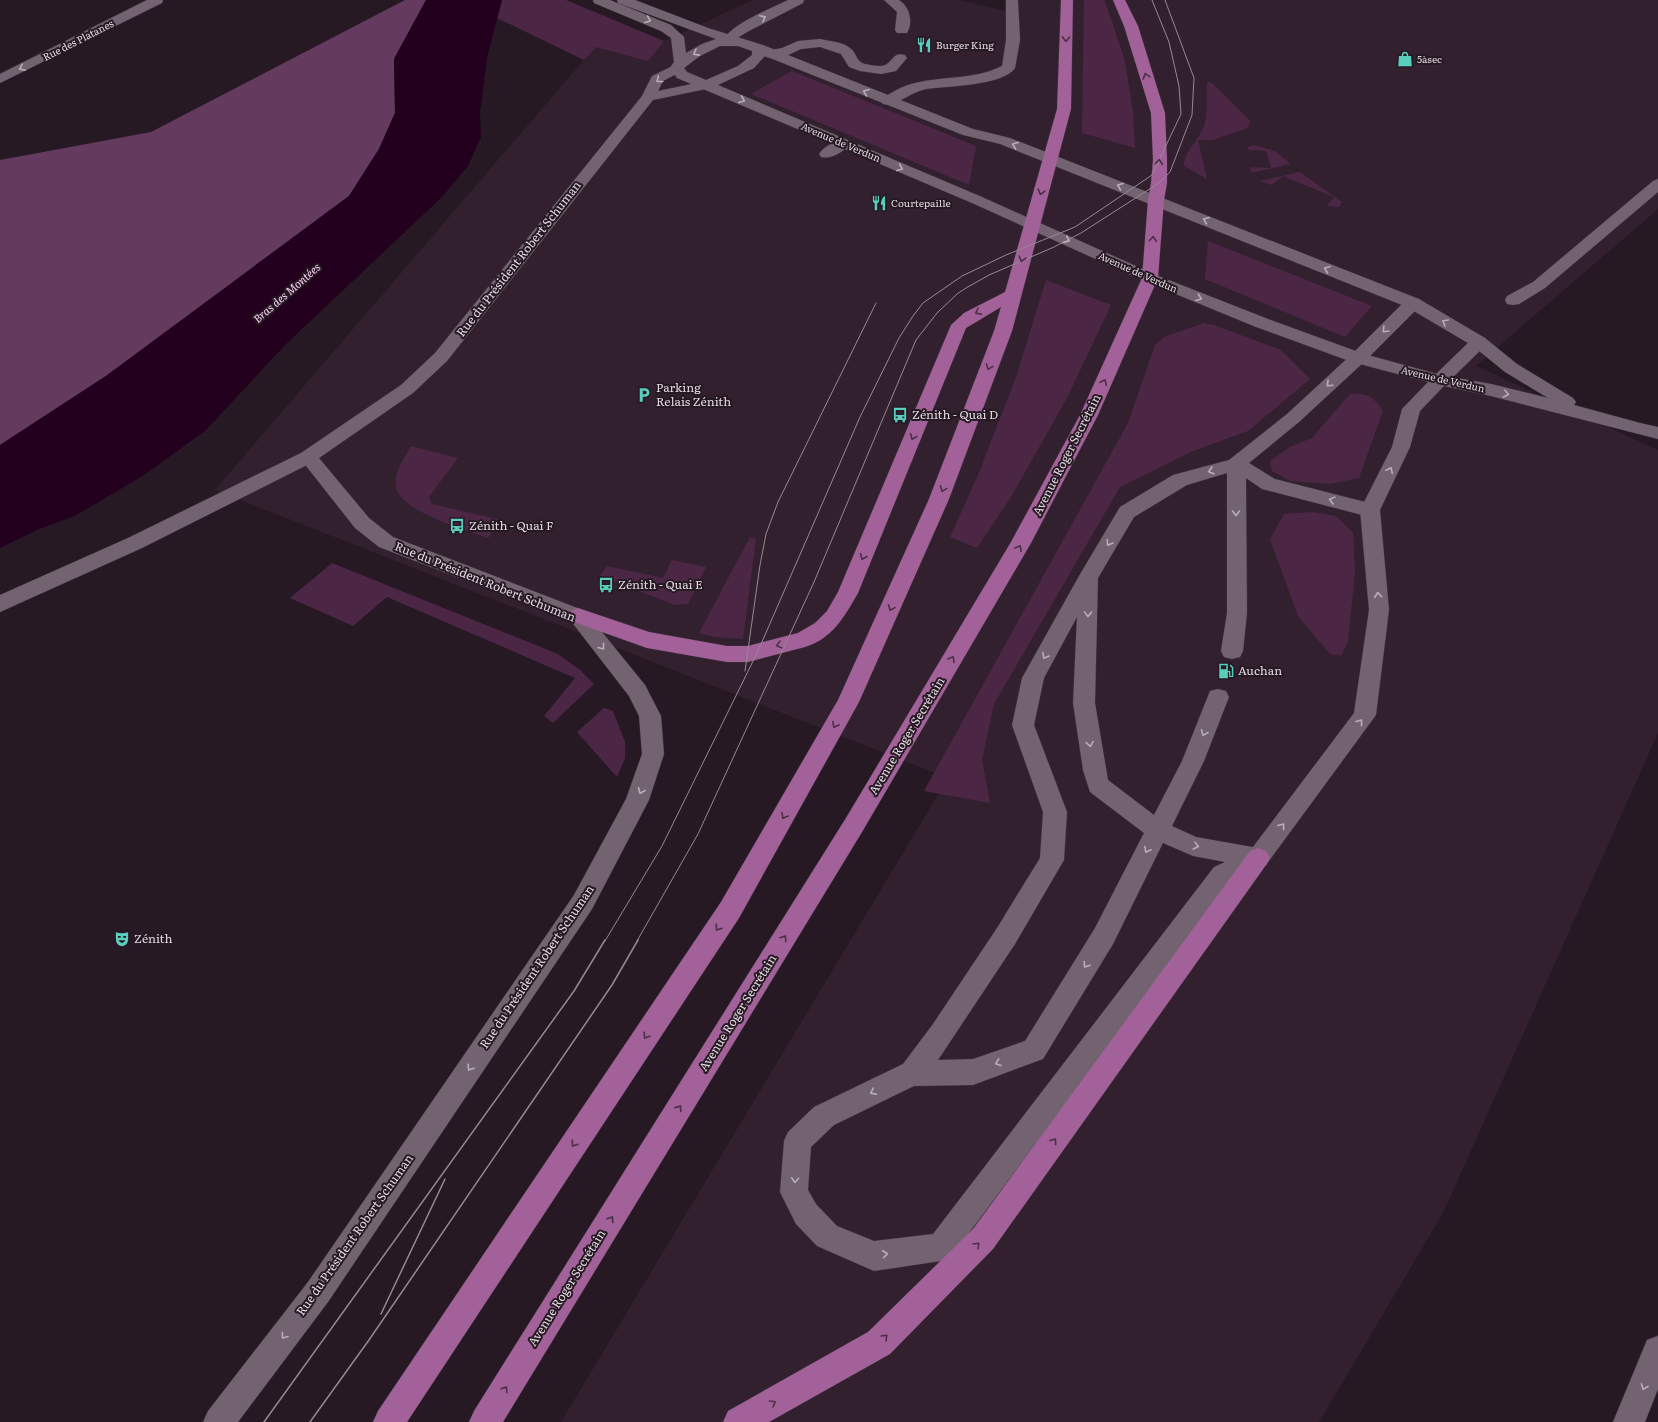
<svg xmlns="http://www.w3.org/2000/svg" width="1658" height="1422" font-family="Literata,serif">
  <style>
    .built { fill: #32202f }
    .green { fill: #4b2745 }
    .forest { fill: #643a5e }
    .water { fill: #22001e }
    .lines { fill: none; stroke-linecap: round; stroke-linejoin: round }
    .service-casing { stroke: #3c333b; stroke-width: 1 }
    .minor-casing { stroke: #3c333b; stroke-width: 1 }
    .tertiary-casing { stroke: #3c333b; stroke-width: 1 }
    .primary-casing { stroke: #3c333b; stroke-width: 1 }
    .service { fill: #736370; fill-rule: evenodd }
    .minor { fill: #736370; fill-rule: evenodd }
    .tertiary { fill: #736370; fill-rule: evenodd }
    .primary { fill: #a26199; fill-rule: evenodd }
    .tram-far1 { stroke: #948992; stroke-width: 1 }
    .tram { stroke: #948992; stroke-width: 1.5 }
    .oneway { stroke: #baaeb8 }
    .oneway2 { stroke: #4b2f47 }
    .labels { text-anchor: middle; stroke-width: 4; stroke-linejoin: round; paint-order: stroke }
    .far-street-label { font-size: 10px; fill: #e0d7de; stroke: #261924 }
    .far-poi-label { font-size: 10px; fill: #e0d7de; stroke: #261924; text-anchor: start }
    .far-water-label { font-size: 11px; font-style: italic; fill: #fdd2f5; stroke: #261924 }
    .street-label { font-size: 12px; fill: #e0d7de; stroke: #261924 }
    .poi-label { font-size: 12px; fill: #e0d7de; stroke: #261924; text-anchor: start }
  </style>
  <rect width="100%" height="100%" fill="#261924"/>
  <!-- built -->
  <path class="built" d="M753,0h206l46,11 2,-11h651v209l-182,157 182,84v283l-215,480 -124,209h-758l387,-644 -733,-288 380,-443h56z"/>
  <!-- green -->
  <g class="green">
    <path d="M502,0h64l98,41 -16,20 -52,-14 -12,13 -87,-42z"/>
    <path d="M1084,0h20l3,7 18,54 8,52 2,35 -53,-15z"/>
    <path d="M792,71l184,75 -7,39 -218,-91z"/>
    <path d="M1207,82l5,1 38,38 -2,7 -35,12h-15l9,39 -23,-13c0,-16 17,-27 21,-43 3,-13 1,-28 2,-41z"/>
    <path d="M1253,145l22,6 16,13 -40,9 -1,-6 21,1 -5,-17 -18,-1v-3z"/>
    <path d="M1300,172l42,30 -3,5 -12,-1 7,-9 -51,-21 -11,9 -12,-4z"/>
    <path d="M1208,241l164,65 -27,31 -140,-58z"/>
    <path d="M1046,280l65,25 -44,93 -56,99 -34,51 -27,-11 28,-62 38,-98z"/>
    <path d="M1204,323l10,2 67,25 29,29 -62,52 -55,20 -73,36 -126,217 -12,56 8,43 -66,-12 204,-368 27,-78 9,-8z"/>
    <path d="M1350,394c18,-1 24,3 33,17l-24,67 -29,6 -40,-3 -18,-10 -2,-10 20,-14 22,-9z"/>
    <path d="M411,446l47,12 -29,39 3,7 69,16 -13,18c-22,-8 -90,-27 -92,-52 -2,-15 9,-28 15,-40z"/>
    <path d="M1312,512l24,4 17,17 2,39 -7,69 -7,15 -11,-2 -32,-38 -28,-77 14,-25z"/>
    <path d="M750,537l6,2 -13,100 -28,-2 -16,-4z"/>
    <path d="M672,560l34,7 -18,37 -13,1 -75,-29 7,-10 56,12z"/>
    <path d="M332,563l226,91 22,16 14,14 -41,39 -9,-7 31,-38 -188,-81 -34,29 -63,-28z"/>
    <path d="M604,708l9,3 12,31v16l-8,19 -40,-45z"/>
  </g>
  <!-- forest -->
  <path class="forest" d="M405,0h21l-32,59 1,54 -16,36 -30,47 -243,180 -106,69v-285l151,-28z"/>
  <!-- water -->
  <path class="water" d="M426,0h76l-15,58 -7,54 1,25 -13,29 -26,31 -156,147 -81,87 -61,44 -69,41 -36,13 -39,19v-103l106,-69 243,-180 30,-47 16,-36 -1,-54z"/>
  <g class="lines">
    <defs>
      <g id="service">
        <path d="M788,0h16l-1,3 -56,29 -8,5 -3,5h-10l-2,-3c8,-15 48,-31 64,-39z"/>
        <path d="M884,0h15c10,6 15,22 8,33h-10l-2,-3 2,-18z"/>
        <path d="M820,39c9,2 23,3 30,9 7,5 6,14 15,16 6,1 17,4 22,0 7,-5 7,-12 18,-9l2,3 -11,13 -15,3 -21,-3 -11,-4 -8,-13 -21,-7 -19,2 -15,7 -15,2 -5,-1 -2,-3 2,-3 16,-3 16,-7z"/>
        <path d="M843,139l5,1 2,3c-5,8 -19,17 -29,14l-2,-3c4,-7 16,-13 24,-15z"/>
        <path d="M1658,179v13l-113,96 -26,16 -6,1 -6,-1 -2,-4 2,-4 26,-14 120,-101z"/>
        <path d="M1479,337l6,1 3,4 -3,4 -39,38 -6,2 -6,-2 -3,-4 3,-4 39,-38z"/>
        <path d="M1358,353l6,1 3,4 -3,4 -65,60 -50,41 26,16 102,26 3,5 -3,5 -7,2 -108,-28 -16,-11 1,135 -4,38 -3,6 -8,2 -8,-2 -3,-6 6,-38v-140l-40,12 -53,32 -36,61 -3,125 13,77 46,35 28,-54 28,-70 8,-2 8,2 3,6 -25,64 -32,65 24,11 62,11 8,3 4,7 -4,7 -34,16 -281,376 -10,4 -67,10 -57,-25 -21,-22 -16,-32 4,-51 4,-9 26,-25 89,-43 30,-40 64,-96 43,-70 3,-46 -31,-87 10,-47 57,-102 41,-69 53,-32 56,-15 58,-46 65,-60zM1077,617l-4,86 10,67 7,22 54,41 -49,95 -70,113 -52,18 -35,1 77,-116 49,-84 3,-48 -33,-87 10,-47zM1163,843l30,13 32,6 -11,5 -281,367 -59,7 -37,-15 -21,-22 -8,-14 3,-43 23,-22 80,-39 59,-1 70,-26 70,-115z"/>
        <path d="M308,451l7,2 2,4 -2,4 -173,87 -142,64v-17l128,-57 173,-85z"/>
      </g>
      <g id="minor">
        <path d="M147,0h16l-1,3 -162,80v-9z"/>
        <path d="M1006,0h12l2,40 -5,28c-12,18 -69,18 -89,21 -15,3 -31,18 -43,15l-2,-3 2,-3c8,-5 16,-10 25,-13 31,-10 64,-4 94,-19l4,-26z"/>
        <path d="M677,64l5,1 2,3 -2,3 -19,10 -5,10 48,-10 5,1 2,3 -2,3 -58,12 -206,261 -34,32 -94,65 50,60 24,19 192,74 60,74 16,31 3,38 -15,46 -57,109 -264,393 -90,120h-35l5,-11 100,-129 266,-387 52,-96 16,-45 -3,-38 -10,-20 -58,-75 -192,-74 -24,-19 -56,-71 2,-4 100,-68 34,-32 207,-257 10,-20z"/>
        <path d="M1413,298l6,1 2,4 -2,4 -55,55 -6,1 -6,-1 -3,-4 3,-4 55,-55z"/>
        <path d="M1658,1336v53l-13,33h-32l34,-82z"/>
      </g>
      <path id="tertiary" d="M593,0h17l61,25 13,12 2,16 16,-9 14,-5 -98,-36 -1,-3h18l73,28 55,17 210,84 37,9 409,161 66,39 32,26 56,34 3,4 -2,3 66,18 18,4v12l-167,-43 -47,-10 -24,25 -10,36 -30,63 9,100 -13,105 -110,150 -8,3 -8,-3 -4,-7 4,-7 104,-138 15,-103 -9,-100 32,-63 10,-38 26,-27 -76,-20 -96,-35 -112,-46 -172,-78 -295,-125 -7,-10 4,-6 -3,-24 -10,-7 -67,-28zM720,46h18l14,5v4l-14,11 -32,14 -19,-8 -3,-4 16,-12zM765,56l198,79 37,9 407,163 66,39 32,26 43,26 -57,-14 -50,-9 -77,-21 -96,-35 -112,-44 -174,-78 -264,-112 36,-17z"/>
      <g id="primary">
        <path d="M1061,0h12l-2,109 -59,222 -63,168 -90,203 -120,216 -332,504h-34l5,-11 343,-509 117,-202 91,-201 65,-168 7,-24 -35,21 -108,265c-13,23 -26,46 -53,54l-57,15h-21l-80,-14 -76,-27 -3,-5 3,-5 7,-3 71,24 78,14h21l50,-13 17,-10 12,-12 11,-19 113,-267 13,-12 41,-21 52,-183z"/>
        <path d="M1113,0h12l13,26 27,87 2,47v23l-3,17 -6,78 -60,137 -67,128 -169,289 -359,590h-34l5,-11 372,-593 165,-276 69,-127 62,-137 6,-78 3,-17 2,-23 -2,-47 -27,-87z"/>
        <path d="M1258,848l8,3 4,7 -4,7 -273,384 -103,105 -121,68h-46l5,-11 140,-79 105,-103 277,-378z"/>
      </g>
    </defs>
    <!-- service casing -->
    <use href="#service" class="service-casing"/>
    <!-- minor casing -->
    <use href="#minor" class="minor-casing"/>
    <!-- tertiary casing -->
    <use href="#tertiary" class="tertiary-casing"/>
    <!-- primary casing -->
    <use href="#primary" class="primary-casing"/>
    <!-- service -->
    <use href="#service" class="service"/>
    <!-- minor -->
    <use href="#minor" class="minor"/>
    <!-- tertiary -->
    <use href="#tertiary" class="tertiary"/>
    <!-- primary -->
    <use href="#primary" class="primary"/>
    <!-- tram-far1 -->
    <g class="tram-far1">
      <path d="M745,671l15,-106 6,-31 12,-32 98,-199"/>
      <path d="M605,941l57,-95 96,-195 102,-234 39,-79 14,-22 10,-13 39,-27 44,-21 69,-28 77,-52 29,-61 -2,-28 -10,-44 -17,-42"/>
      <path d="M637,941l61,-107 116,-252 102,-242 21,-27 20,-19 9,-6 23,-13 65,-28 27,-14 78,-50 11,-11 22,-57 2,-37 -29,-78"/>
    </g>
    <!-- tram -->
    <g class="tram">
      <path d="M381,1314l64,-135"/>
      <path d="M264,1422l310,-431 31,-51"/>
      <path d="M310,1422l59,-82 243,-355 26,-45"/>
    </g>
  </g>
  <!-- one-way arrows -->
  <defs><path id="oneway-chevron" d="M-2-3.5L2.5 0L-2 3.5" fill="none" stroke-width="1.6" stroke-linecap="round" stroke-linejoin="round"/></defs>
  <g class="oneway">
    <use href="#oneway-chevron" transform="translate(763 18) rotate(-27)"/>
    <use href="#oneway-chevron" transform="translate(648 20) rotate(23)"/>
    <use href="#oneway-chevron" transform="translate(696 53) rotate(152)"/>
    <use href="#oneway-chevron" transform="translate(22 68) rotate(153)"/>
    <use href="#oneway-chevron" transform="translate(659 80) rotate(141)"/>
    <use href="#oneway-chevron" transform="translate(866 92) rotate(-158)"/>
    <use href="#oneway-chevron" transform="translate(742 100) rotate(23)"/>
    <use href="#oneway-chevron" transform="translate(1015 145) rotate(-159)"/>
    <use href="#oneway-chevron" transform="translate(900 168) rotate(23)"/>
    <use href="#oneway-chevron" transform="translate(1120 186) rotate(-158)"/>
    <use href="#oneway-chevron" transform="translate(1206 220) rotate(-158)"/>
    <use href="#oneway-chevron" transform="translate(1067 240) rotate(24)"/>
    <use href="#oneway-chevron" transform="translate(1327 269) rotate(-158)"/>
    <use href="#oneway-chevron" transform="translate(1199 298) rotate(21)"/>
    <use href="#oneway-chevron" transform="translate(1445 322) rotate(-150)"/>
    <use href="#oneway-chevron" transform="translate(1385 330) rotate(135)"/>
    <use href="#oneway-chevron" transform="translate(1329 384) rotate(137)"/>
    <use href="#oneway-chevron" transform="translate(1506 394) rotate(14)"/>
    <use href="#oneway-chevron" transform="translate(1390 470) rotate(-64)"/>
    <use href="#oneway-chevron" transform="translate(1211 471) rotate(164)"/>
    <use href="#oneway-chevron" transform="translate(1332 500) rotate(-165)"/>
    <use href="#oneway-chevron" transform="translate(1236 513) rotate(90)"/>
    <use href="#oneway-chevron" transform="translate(1109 543) rotate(121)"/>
    <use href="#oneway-chevron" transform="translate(1378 595) rotate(-95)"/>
    <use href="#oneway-chevron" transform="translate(1088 614) rotate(92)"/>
    <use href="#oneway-chevron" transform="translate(602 647) rotate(52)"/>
    <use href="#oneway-chevron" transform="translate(1045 656) rotate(119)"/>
    <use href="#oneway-chevron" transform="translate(1360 722) rotate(-53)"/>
    <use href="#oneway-chevron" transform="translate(1204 733) rotate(112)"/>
    <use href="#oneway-chevron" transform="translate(1090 744) rotate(81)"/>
    <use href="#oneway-chevron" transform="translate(641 791) rotate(112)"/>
    <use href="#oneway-chevron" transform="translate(1282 826) rotate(-53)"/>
    <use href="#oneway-chevron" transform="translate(1196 846) rotate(14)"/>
    <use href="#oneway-chevron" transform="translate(1147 850) rotate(117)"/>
    <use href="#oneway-chevron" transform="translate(1086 965) rotate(122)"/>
    <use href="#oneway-chevron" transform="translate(998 1063) rotate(160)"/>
    <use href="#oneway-chevron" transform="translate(470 1068) rotate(124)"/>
    <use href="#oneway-chevron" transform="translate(873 1092) rotate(154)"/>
    <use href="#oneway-chevron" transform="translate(795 1180) rotate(94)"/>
    <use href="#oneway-chevron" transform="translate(885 1254) rotate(-8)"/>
    <use href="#oneway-chevron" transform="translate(284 1336) rotate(127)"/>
    <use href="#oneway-chevron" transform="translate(1644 1387) rotate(112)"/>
  </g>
  <g class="oneway2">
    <use href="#oneway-chevron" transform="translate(1066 39) rotate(91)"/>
    <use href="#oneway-chevron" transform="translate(1146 76) rotate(-107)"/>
    <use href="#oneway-chevron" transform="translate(1159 162) rotate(-85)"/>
    <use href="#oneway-chevron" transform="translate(1041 192) rotate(106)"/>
    <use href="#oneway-chevron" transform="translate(1153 239) rotate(-85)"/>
    <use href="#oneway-chevron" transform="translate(1022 259) rotate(107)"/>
    <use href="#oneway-chevron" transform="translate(978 312) rotate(152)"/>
    <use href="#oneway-chevron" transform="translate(989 367) rotate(111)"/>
    <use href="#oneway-chevron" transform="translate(1104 382) rotate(-66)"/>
    <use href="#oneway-chevron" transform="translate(913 437) rotate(113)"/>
    <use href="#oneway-chevron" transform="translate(943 489) rotate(111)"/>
    <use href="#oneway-chevron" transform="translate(1019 548) rotate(-60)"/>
    <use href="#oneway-chevron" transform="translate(863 557) rotate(113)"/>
    <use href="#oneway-chevron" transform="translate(891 608) rotate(114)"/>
    <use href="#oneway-chevron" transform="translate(779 645) rotate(165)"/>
    <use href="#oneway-chevron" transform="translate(952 659) rotate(-59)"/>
    <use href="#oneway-chevron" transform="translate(835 725) rotate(119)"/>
    <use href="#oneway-chevron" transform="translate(784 816) rotate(120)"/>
    <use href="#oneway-chevron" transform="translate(718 928) rotate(124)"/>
    <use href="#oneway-chevron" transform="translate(784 938) rotate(-58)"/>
    <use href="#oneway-chevron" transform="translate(646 1036) rotate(124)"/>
    <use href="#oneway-chevron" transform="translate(679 1108) rotate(-58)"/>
    <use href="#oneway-chevron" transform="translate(1054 1141) rotate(-54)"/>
    <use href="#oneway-chevron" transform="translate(574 1144) rotate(124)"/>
    <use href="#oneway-chevron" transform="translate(611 1219) rotate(-58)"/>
    <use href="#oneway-chevron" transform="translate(977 1245) rotate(-45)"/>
    <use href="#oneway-chevron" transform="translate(885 1337) rotate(-45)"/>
    <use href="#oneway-chevron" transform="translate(505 1389) rotate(-58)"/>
    <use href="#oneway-chevron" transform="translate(773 1403) rotate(-30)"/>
  </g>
  <!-- icons -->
  <defs>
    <symbol id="restaurant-bare" viewBox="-9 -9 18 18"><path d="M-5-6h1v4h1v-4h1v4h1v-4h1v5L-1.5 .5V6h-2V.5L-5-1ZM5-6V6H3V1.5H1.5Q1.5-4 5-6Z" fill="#5acebd" stroke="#261924" stroke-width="2.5" paint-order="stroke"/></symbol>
    <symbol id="shop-bare" viewBox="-9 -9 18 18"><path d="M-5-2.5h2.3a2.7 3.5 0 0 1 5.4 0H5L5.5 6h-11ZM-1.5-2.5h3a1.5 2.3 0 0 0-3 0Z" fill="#5acebd" stroke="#261924" stroke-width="2.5" paint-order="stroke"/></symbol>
    <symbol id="parking-bare" viewBox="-9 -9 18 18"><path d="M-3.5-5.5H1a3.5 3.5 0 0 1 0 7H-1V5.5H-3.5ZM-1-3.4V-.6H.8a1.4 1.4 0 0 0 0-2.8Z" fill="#5acebd" stroke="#261924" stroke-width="2.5" paint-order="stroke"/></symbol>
    <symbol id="bus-bare" viewBox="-9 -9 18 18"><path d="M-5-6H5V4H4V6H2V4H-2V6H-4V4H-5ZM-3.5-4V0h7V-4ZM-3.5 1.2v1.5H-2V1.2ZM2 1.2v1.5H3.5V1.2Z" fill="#5acebd" stroke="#261924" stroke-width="2.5" paint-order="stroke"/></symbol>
    <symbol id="fuel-bare" viewBox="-9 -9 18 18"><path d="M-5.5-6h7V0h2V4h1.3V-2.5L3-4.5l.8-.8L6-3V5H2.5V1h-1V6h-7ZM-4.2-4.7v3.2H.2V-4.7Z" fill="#5acebd" stroke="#261924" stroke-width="2.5" paint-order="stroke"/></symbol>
    <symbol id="theatre-bare" viewBox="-9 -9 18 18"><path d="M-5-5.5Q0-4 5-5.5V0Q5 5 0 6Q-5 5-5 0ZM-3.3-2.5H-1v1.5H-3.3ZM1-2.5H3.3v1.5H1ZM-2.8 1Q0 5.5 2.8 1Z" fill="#5acebd" stroke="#261924" stroke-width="2.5" paint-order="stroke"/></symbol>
  </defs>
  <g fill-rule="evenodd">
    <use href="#restaurant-bare" x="913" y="34" width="22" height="22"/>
    <use href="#shop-bare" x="1394" y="48" width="22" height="22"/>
    <use href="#restaurant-bare" x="868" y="192" width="22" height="22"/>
    <use href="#parking-bare" x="633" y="384" width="22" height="22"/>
    <use href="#bus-bare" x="889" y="404" width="22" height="22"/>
    <use href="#bus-bare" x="446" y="515" width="22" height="22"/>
    <use href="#bus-bare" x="595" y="574" width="22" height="22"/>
    <use href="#fuel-bare" x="1215" y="660" width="22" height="22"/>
    <use href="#theatre-bare" x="111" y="928" width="22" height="22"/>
  </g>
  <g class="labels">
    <!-- far-street labels -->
    <g class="far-street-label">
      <text transform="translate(78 40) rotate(-27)" y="4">Rue des Platanes</text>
      <text transform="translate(841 142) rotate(23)" y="4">Avenue de Verdun</text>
      <text transform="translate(1138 272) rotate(24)" y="4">Avenue de Verdun</text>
      <text transform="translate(1443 379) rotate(13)" y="4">Avenue de Verdun</text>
    </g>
    <!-- far-poi labels -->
    <g class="far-poi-label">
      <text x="936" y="49">Burger King</text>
      <text x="1417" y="63">5àsec</text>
      <text x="891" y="207">Courtepaille</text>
    </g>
    <!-- far-water labels -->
    <g class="far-water-label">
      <text transform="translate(287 293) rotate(-41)" y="4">Bras des Montées</text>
    </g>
    <!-- street labels -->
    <g class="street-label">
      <text transform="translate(519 259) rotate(-52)" y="4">Rue du Président Robert Schuman</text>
      <text transform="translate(1067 455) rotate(-63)" y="4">Avenue Roger Secrétain</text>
      <text transform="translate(485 582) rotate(22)" y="4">Rue du Président Robert Schuman</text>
      <text transform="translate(907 736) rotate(-59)" y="4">Avenue Roger Secrétain</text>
      <text transform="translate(537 967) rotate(-56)" y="4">Rue du Président Robert Schuman</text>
      <text transform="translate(738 1013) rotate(-58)" y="4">Avenue Roger Secrétain</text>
      <text transform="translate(355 1235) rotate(-55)" y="4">Rue du Président Robert Schuman</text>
      <text transform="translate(567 1288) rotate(-58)" y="4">Avenue Roger Secrétain</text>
    </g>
    <!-- poi labels -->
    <g class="poi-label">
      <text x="656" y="392">Parking<tspan x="656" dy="14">Relais Zénith</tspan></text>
      <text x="912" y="419">Zénith - Quai D</text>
      <text x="469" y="530">Zénith - Quai F</text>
      <text x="618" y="589">Zénith - Quai E</text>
      <text x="1238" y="675">Auchan</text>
      <text x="134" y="943">Zénith</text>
    </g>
  </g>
</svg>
